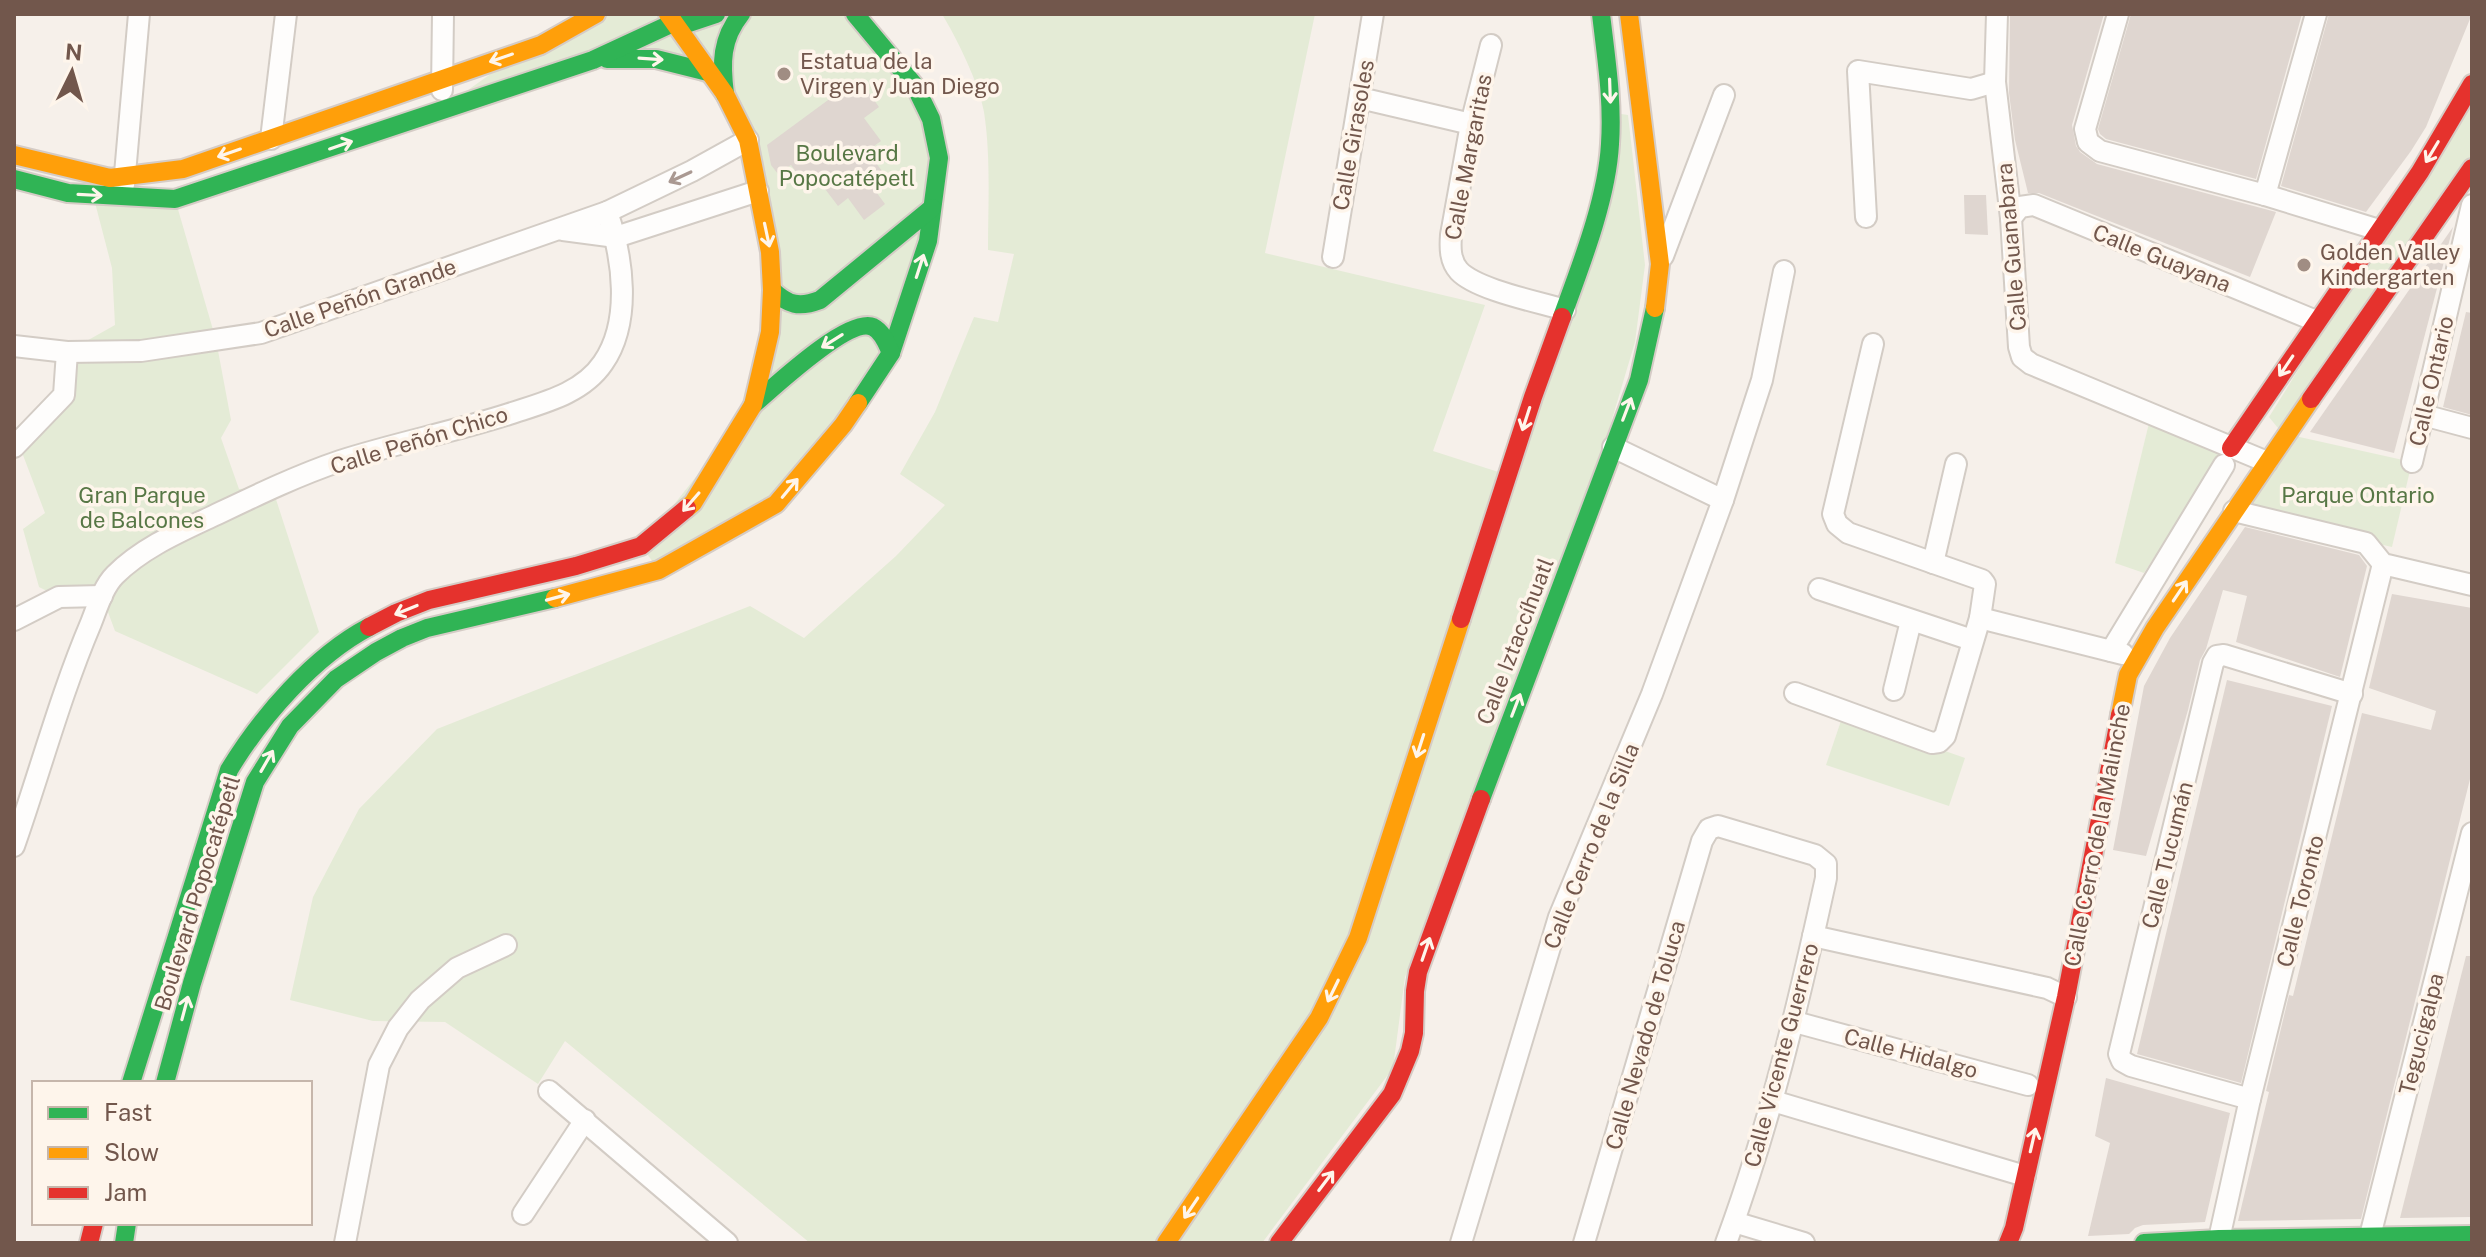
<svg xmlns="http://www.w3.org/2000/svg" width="2486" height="1257" font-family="'Public Sans',sans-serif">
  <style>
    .green { fill: #e4ebd6 }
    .building { fill: #dfd6d0 }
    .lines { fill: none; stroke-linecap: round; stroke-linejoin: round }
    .street-casing { stroke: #d3ccc5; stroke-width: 24 }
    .fast-casing { stroke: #d5ccc6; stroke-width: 22 }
    .slow-casing { stroke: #d5ccc6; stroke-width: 22 }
    .jam-casing { stroke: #d5ccc6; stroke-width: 22 }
    .street { stroke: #fefdfc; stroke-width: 20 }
    .fast { stroke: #30b455; stroke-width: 18 }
    .slow { stroke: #ff9f0a; stroke-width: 18 }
    .jam { stroke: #e5322d; stroke-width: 18 }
    .oneway { stroke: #fef5eb }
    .oneway2 { stroke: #aa9992 }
    .poi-dot { fill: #a08d83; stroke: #fef5eb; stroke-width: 3 }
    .labels { text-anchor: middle; stroke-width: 7; stroke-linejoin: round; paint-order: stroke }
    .poi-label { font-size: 22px; fill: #72574c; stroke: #fef5eb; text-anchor: start }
    .street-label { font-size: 22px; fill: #72574c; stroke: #fef5eb }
    .park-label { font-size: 22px; fill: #577745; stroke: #fef5eb }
  </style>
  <rect width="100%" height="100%" fill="#f6f0ea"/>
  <!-- green -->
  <g class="green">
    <path d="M575,14h278l61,70 24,74 -47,195 -115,151 -117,66 -18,-24 112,-141 24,-154 -55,-160 -82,-35 -196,51z"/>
    <path d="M942,14h373l-50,239 220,52 -52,146 81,26 107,-363 7,1 17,150 -10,77 -25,84 -205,551 -12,91 -131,175h-452l-245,-202 -27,43 -93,-62 -72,-1 -83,-21 23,-103 46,-88 78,-80 313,-123 54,32 92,-82 49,-51 -45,-31 35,-62 39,-95 24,5 16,-68 -26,-4c0,-45 3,-93 -4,-138 -5,-29 -27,-73 -42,-98z"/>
    <path d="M2472,90v70l-190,273 -13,-16z"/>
    <path d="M93,195l82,4 41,141 15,80 -10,18 18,51 33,-2 47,145 -62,62 -142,-63 -13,-35 -43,1 -20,-10 -16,-58 22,-16 -27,-71 46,-47 3,-43 48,-27 -3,-57z"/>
    <path d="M2150,419l75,30 -81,124 -29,-10z"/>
    <path d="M2286,434l126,28 -20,85 -158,-36z"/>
    <path d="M1843,715l122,43 -16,48 -123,-41z"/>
  </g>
  <!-- building -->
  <g class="building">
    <path d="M2010,14h94l-32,111 4,21 4,6 17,12 179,48 -26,65 -211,-84h-11l-13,-53 -6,-47z"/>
    <path d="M2131,14h171l-46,165 -150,-40 -6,-5 -2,-5z"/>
    <path d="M2329,14h143l-46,113 -15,24 -45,61 -85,-26z"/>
    <path d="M858,78l21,29 -15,11 17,23 -14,10 15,20 -14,10 17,23 -21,16 -16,-22 -10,8 -19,-25 -10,8 -18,-24 -13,9 -7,-9 -4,-20z"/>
    <path d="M1964,195h22l2,40 -23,-1z"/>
    <path d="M2453,227l-59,226 -84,-21z"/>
    <path d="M2466,312l6,1v102l-29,-8z"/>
    <path d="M2245,527l114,28 8,11 -27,111 -104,-35 11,-46 -24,-6 -17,59 -6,11 -12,50 -42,146 -33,-6 31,-164 26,-48z"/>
    <path d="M2392,594l80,14v163l-111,448 -123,2 31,-129 -3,-1 23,-96 4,1 69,-283 69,17 5,-19 -67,-23z"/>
    <path d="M2227,680l105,26 -91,377 -104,-29z"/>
    <path d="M2466,956h6v261l-72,1z"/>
    <path d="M2106,1078l124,35 -25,109 -62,3 -8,3 -6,6 -41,2 22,-93 -15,-7z"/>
  </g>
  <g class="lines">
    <defs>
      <g id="street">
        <path d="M1997,14l-2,68 16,136 8,129 3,10 9,7 236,98"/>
        <path d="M2118,14l-33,115 3,13 12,9 165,44 114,35"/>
        <path d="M1491,45l-20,79 -20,111c-1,13 -1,26 8,36 18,19 80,31 106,39"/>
        <path d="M442,90l1,-76"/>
        <path d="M1360,98l111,26"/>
        <path d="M271,139l15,-125"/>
        <path d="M124,185l15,-171"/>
        <path d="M2265,195l51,-181"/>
        <path d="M1866,217l-8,-146 113,18 24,-7"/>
        <path d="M2011,218l9,-11 14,-2 282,116"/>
        <path d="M563,230l53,7 142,-46"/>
        <path d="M1663,256l61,-161"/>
        <path d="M1333,257l40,-243"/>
        <path d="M14,346l53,6 74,-1 120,-18 346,-121 85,-41 56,-31"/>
        <path d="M2423,415l49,13"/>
        <path d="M14,447l50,-52 3,-43"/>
        <path d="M1613,447l110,53"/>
        <path d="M2412,462l60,-257"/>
        <path d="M2234,511l132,32 17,21 89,21"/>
        <path d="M1933,563l23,-99"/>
        <path d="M1819,589l153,51"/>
        <path d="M1980,618l143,36"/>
        <path d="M14,620l45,-23 43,-1"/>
        <path d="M2111,651l113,-186"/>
        <path d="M1894,690l17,-69"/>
        <path d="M1795,693l137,50 7,-1 6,-6 35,-118 5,-34 -3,-4 -134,-47 -11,-9 -4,-10 40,-170"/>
        <path d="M14,846c26,-74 46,-150 77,-223 6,-15 12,-36 24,-48 27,-27 64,-43 98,-59 42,-20 83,-40 127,-55 56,-18 113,-29 169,-47 33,-11 73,-20 94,-51 29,-42 20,-106 4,-151"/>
        <path d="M1813,936l234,52 19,9"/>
        <path d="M1795,1022l233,63"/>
        <path d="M549,1091l178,152"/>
        <path d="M2250,1099l-119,-33 -9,-5 -3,-7 94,-391 4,-7 7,-1 128,39"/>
        <path d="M1773,1101l252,75"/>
        <path d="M523,1214l62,-94"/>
        <path d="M1734,1222l70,21"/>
        <path d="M2370,1236l102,-403"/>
        <path d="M2219,1239l31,-140 133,-535"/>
        <path d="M345,1243l34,-178 19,-37 22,-28 37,-32 49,-23"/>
        <path d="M1461,1243l98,-326 93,-223 71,-194 39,-120 22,-109"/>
        <path d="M1584,1243l118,-402 7,-12 9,-3 97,29 11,9v14c-27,124 -56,246 -100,365"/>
      </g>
      <g id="fast">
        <path d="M855,14l60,72 16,33 8,39 -11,83 -37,112 -33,50"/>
        <path d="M607,59h49l52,13"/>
        <path d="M725,94c-4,-31 -4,-55 16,-80"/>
        <path d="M14,179l54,14 107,6 418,-139 82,-38 14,1 27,-9"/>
        <path d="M772,290c16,15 27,18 48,10l112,-92"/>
        <path d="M1562,317c19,-52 45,-118 48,-173 3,-44 -4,-87 -9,-130"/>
        <path d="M753,405c20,-17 96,-89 120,-78 10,5 14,17 18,26"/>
        <path d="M1481,799l158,-419 16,-72"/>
        <path d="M131,1083l98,-313c32,-53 85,-114 140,-143"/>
        <path d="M165,1083l27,-100 63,-201 35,-56 46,-47 40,-27 26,-14 25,-10 128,-30"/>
        <path d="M124,1243l3,-20"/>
        <path d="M2144,1243l75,-4 253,-4"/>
      </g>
      <g id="slow">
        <path d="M668,14l57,80 23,46 22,112 2,38 -2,42 -17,73 -60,98 -6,5"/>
        <path d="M1629,14l31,250 -5,44"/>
        <path d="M14,155l96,23 73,-9 358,-124 55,-31"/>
        <path d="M555,598l104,-28 117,-66 67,-79 15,-22"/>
        <path d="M2120,715l8,-40 27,-47 156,-229"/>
        <path d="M1166,1243l153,-225 39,-80 103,-319"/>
      </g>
      <g id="jam">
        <path d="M2311,399l161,-231"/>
        <path d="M2231,448l189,-276 52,-88"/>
        <path d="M1461,619l72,-222 29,-80"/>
        <path d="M369,627l27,-14 33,-13 147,-34 65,-20 46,-38"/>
        <path d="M89,1243l5,-20"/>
        <path d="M1279,1243l113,-149 18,-43 4,-18 1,-42 3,-19 63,-173"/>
        <path d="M2008,1243l6,-15 52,-231 54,-282"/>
      </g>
    </defs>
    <!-- street casing -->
    <use href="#street" class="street-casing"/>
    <!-- fast casing -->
    <use href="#fast" class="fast-casing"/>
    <!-- slow casing -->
    <use href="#slow" class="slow-casing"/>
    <!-- jam casing -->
    <use href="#jam" class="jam-casing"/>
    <!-- street -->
    <use href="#street" class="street"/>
    <!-- fast -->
    <use href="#fast" class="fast"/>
    <!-- slow -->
    <use href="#slow" class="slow"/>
    <!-- jam -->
    <use href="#jam" class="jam"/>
  </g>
  <!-- one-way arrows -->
  <defs><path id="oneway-shaft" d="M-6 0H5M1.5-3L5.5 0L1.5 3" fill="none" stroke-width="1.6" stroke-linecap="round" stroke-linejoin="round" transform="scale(2)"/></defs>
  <g class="oneway">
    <use href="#oneway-shaft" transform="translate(501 58) rotate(161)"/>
    <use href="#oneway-shaft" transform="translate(651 59) rotate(4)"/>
    <use href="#oneway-shaft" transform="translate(1610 91) rotate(88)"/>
    <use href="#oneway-shaft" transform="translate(341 145) rotate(-19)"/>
    <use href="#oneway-shaft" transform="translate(2432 152) rotate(121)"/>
    <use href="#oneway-shaft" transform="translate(229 153) rotate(161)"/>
    <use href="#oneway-shaft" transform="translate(90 195) rotate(3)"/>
    <use href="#oneway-shaft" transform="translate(767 235) rotate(78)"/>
    <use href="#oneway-shaft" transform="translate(920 266) rotate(-72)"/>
    <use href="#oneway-shaft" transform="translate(832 341) rotate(148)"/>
    <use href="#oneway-shaft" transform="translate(2286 366) rotate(124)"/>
    <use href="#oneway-shaft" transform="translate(1627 409) rotate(-69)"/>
    <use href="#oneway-shaft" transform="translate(1526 419) rotate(108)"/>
    <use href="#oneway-shaft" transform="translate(790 488) rotate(-50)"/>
    <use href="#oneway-shaft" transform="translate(691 502) rotate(131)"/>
    <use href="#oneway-shaft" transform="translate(2180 591) rotate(-56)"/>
    <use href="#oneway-shaft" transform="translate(558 597) rotate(-15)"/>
    <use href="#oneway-shaft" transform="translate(406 610) rotate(158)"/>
    <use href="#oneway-shaft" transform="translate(1516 705) rotate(-69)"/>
    <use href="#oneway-shaft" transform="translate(1420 746) rotate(108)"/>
    <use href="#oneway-shaft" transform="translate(267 761) rotate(-60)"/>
    <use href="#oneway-shaft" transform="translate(1426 949) rotate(-71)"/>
    <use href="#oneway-shaft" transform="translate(1333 991) rotate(116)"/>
    <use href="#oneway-shaft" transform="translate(185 1008) rotate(-75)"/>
    <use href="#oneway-shaft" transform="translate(2033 1140) rotate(-77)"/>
    <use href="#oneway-shaft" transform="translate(1326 1181) rotate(-53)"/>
    <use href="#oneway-shaft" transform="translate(1191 1208) rotate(124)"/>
  </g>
  <use class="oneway2" href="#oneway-shaft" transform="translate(680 177) rotate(155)"/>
  <!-- markers -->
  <g class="poi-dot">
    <circle cx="784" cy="74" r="8"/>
    <circle cx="2304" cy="265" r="8"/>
  </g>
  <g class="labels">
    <!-- poi labels -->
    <g class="poi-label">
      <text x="800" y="69">Estatua de la<tspan x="800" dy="25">Virgen y Juan Diego</tspan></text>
      <text x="2320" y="260">Golden Valley<tspan x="2320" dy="25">Kindergarten</tspan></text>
    </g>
    <!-- street labels -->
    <g class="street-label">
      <text transform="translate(1353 135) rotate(-80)" y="8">Calle Girasoles</text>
      <text transform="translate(1468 157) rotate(-79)" y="8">Calle Margaritas</text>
      <text transform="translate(2011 247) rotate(-95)" y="8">Calle Guanabara</text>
      <text transform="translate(2162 258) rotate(22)" y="8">Calle Guayana</text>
      <text transform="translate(360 298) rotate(-19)" y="8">Calle Peñón Grande</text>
      <text transform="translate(2431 381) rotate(-77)" y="8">Calle Ontario</text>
      <text transform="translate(419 440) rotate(-17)" y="8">Calle Peñón Chico</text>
      <text transform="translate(1515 641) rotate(-69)" y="8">Calle Iztaccíhuatl</text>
      <text transform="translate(2097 835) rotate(-79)" y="8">Calle Cerro de la Malinche</text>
      <text transform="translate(1591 846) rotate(-68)" y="8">Calle Cerro de la Silla</text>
      <text transform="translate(2167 855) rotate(-76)" y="8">Calle Tucumán</text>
      <text transform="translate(197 893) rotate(-73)" y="8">Boulevard Popocatépetl</text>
      <text transform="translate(2300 901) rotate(-76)" y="8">Calle Toronto</text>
      <text transform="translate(2421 1034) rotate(-76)" y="8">Tegucigalpa</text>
      <text transform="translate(1645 1035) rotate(-74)" y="8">Calle Nevado de Toluca</text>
      <text transform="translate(1911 1053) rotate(15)" y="8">Calle Hidalgo</text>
      <text transform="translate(1781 1055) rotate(-75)" y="8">Calle Vicente Guerrero</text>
    </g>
    <!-- park labels -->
    <g class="park-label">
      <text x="847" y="161">Boulevard<tspan x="847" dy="25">Popocatépetl</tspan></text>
      <text x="142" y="503">Gran Parque<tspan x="142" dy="25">de Balcones</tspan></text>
      <text x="2358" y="503">Parque Ontario</text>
    </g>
  </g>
  <!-- border -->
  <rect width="2486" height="1257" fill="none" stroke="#72574c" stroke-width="32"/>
  <!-- legend -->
  <rect x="32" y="1081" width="280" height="144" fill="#fef5eb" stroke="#c6b6ab" stroke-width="2"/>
  <rect x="48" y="1107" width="40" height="12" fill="#30b455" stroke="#c6b6ab" stroke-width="2"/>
  <text x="104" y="1121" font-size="24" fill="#72574c">Fast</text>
  <rect x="48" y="1147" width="40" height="12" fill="#ff9f0a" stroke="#c6b6ab" stroke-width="2"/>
  <text x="104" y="1161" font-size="24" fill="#72574c">Slow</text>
  <rect x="48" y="1187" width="40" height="12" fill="#e5322d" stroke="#c6b6ab" stroke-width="2"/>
  <text x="104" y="1201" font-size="24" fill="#72574c">Jam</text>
  <!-- north arrow -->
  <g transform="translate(72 72) rotate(5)" stroke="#fef5eb" stroke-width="6" paint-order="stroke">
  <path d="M0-6L14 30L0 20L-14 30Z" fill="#72574c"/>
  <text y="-12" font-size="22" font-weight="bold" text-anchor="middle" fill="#72574c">N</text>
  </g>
</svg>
